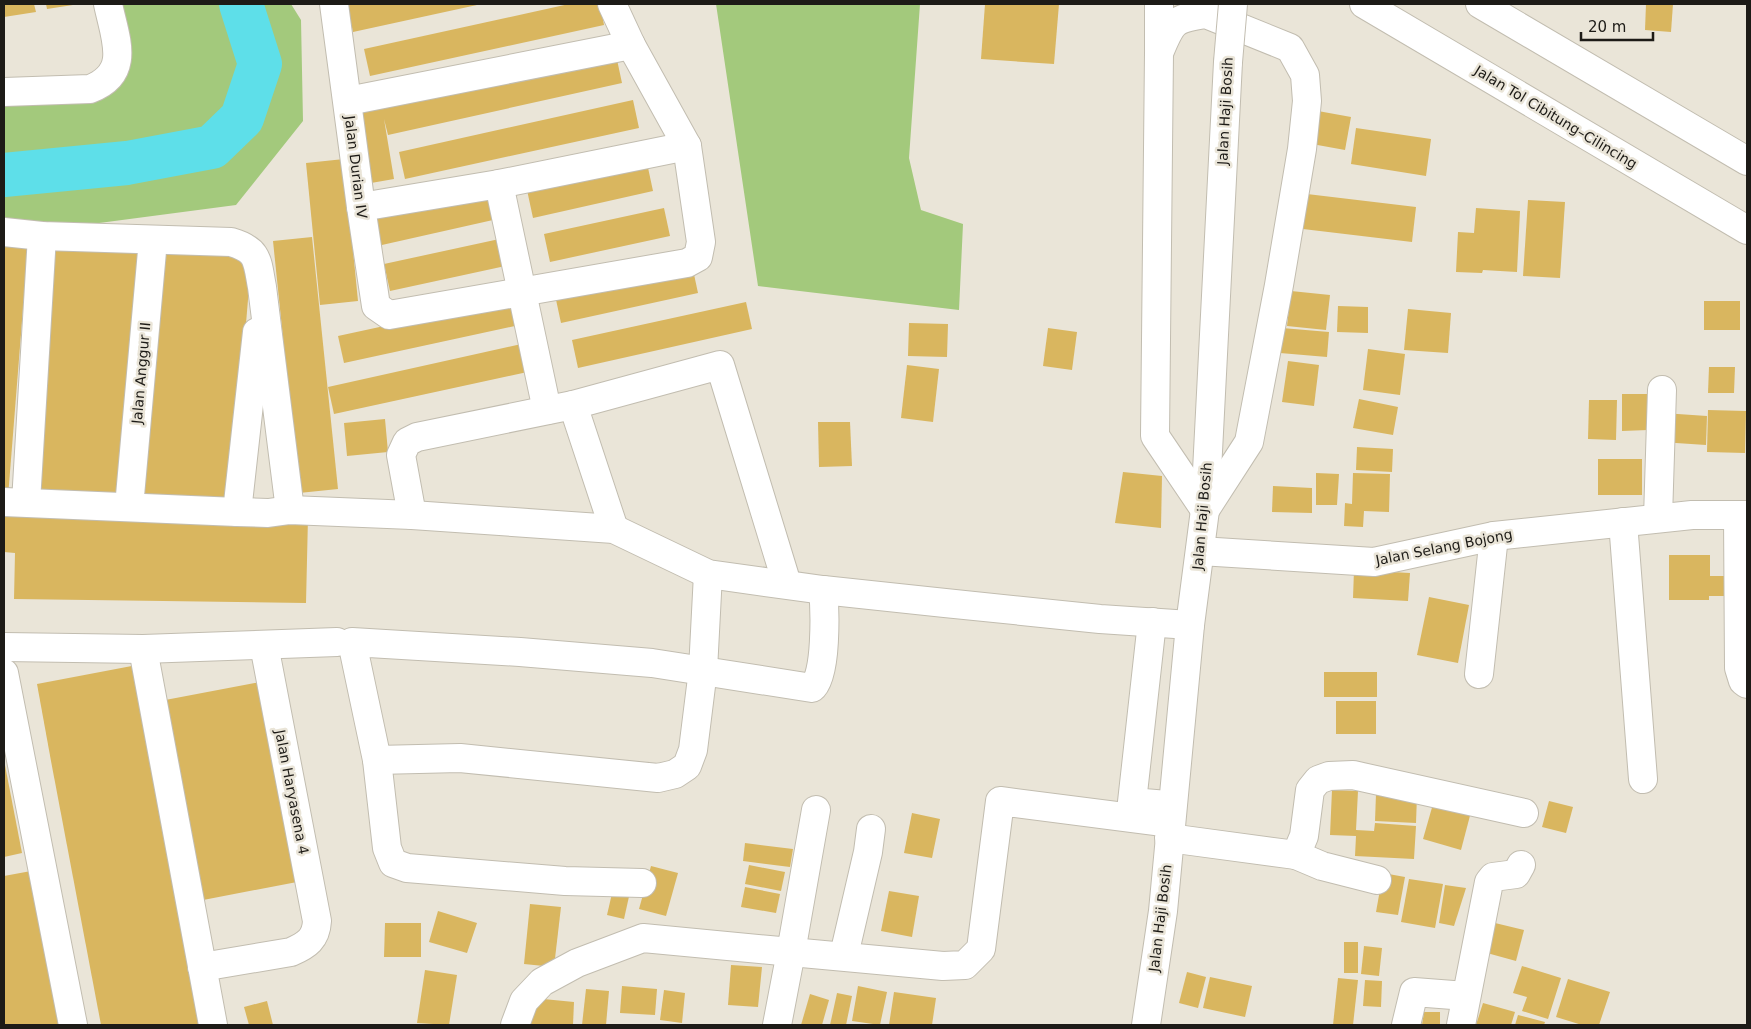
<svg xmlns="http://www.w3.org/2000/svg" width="1751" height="1029" font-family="'DejaVu Sans',sans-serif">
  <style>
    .green { fill: #a3c97c }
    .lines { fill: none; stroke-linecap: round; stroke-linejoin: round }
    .river { stroke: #5edfe9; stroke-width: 44 }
    .building { fill: #d9b65f }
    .minor-casing { stroke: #c2bdb0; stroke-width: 30 }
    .major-casing { stroke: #c2bdb0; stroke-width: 30 }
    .highway-casing { stroke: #c2bdb0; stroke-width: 30 }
    .minor { stroke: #fff; stroke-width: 28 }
    .major { stroke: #fff; stroke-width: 28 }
    .highway { stroke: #fff; stroke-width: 28 }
    .major-bridge-casing { stroke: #c2bdb0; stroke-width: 30; stroke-linecap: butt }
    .major-bridge { stroke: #fff; stroke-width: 28 }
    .labels { text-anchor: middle; stroke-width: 5; stroke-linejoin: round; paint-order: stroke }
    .street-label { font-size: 14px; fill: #1d1b17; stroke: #eae5d8 }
  </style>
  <rect width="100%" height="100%" fill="#eae5d8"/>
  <!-- green -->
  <g class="green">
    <path d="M108,4h183l10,16 2,101 -67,84 -190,25 -42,-6v-132l98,-8z"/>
    <path d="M716,4h204l-11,154 12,52 42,14 -4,86 -201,-24z"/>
  </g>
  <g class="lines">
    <!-- river -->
    <path class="river" d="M4,175l123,-12 85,-16 30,-29 18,-54 -19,-60"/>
  </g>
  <!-- building -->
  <g class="building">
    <path d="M4,4h30l2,8 -32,5z"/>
    <path d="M46,4h27v1l-26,4z"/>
    <path d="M351,4h126v1l-124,27 -6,-27z"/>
    <path d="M569,4h31l4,21 -234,51 -6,-27z"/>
    <path d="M985,4h74l-5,60 -73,-5z"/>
    <path d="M1646,4h27l-2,28 -26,-2z"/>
    <path d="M616,55l6,28 -234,52 -4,-16 10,60 -23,4 -12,-72z"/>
    <path d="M633,100l6,28 -234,51 -6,-27z"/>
    <path d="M1318,111l33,6 -6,33 -33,-6z"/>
    <path d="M1356,128l75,11 -5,37 -75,-12z"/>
    <path d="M344,159l14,142 -38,4 -14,-142z"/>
    <path d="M647,163l6,28 -120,27 -6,-28z"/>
    <path d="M487,193l6,27 -120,27 -6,-27z"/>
    <path d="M1307,194l109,13 -4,35 -109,-13z"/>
    <path d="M1528,200l37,2 -5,76 -37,-2z"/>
    <path d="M664,208l6,28 -120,26 -6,-28z"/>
    <path d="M1476,208l44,3 -3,61 -34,-2 -1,3 -26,-1 2,-40 16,1z"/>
    <path d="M312,237l26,252 -39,4 -26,-252z"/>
    <path d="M53,238l91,7 -21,251 -91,-8z"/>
    <path d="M504,238l6,27 -120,26 -6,-27z"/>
    <path d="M4,244l24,2 -20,251 -4,-1z"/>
    <path d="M160,244l92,8 -21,250 -91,-7z"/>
    <path d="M692,265l6,28 -137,30 -6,-28z"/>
    <path d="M1291,291l39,4 -4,35 -39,-4z"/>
    <path d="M509,299l6,27 -171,37 -6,-27z"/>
    <rect x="1704" y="301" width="36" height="29"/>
    <path d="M746,302l6,27 -174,39 -6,-28z"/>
    <path d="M1338,306l30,1v26l-31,-1z"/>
    <path d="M1408,309l43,4 -3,40 -44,-3z"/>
    <path d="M909,323l39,1 -1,33 -39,-1z"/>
    <path d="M1048,328l29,4 -5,38 -29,-4z"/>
    <path d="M1282,328l47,4 -2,25 -47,-4z"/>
    <path d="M526,343l6,28 -198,43 -6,-27z"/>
    <path d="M1368,349l37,5 -5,41 -37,-5z"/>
    <path d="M1288,361l31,4 -5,41 -32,-4z"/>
    <path d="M907,365l32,4 -6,53 -32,-4z"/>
    <path d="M1709,367h26l-1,26h-26z"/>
    <path d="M1622,394h25l1,36 -26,1z"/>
    <path d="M1359,399l39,8 -5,28 -40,-7z"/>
    <path d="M1589,400h28l-1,40 -28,-1z"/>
    <path d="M1708,410l38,1 -1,42 -38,-1z"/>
    <path d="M1663,413l44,3 -1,29 -45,-3z"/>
    <path d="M385,419l3,33 -41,4 -3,-33z"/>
    <path d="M818,422h32l2,44 -33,1z"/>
    <path d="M1357,447l36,2 -1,23 -36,-2z"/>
    <rect x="1598" y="459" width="44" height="36"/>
    <path d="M1123,472l39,4 -1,52 -46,-5z"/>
    <path d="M1316,473l23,1 -2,31h-21z"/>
    <path d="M1353,473l37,1 -1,38 -25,-1 -1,16 -19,-1 1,-23 7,1z"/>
    <path d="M1273,486l39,2v25l-40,-1z"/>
    <path d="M4,513l304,4 -2,86 -292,-4 1,-46 -11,-1z"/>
    <path d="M1669,555h41v21h18v20h-19v4h-40z"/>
    <path d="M1354,570l56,3 -2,28 -55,-3z"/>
    <path d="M1429,597l40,8 -11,58 -41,-8z"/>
    <path d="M137,665l67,360h-103l-50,-264 -14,-77z"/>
    <rect x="1324" y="672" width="53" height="25"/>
    <path d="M260,682l37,200 -99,19 -38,-200z"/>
    <rect x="1336" y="701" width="40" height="33"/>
    <path d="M4,760l18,93 -18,4z"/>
    <path d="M1332,790l26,1 -2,39 18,1 1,-8 41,3 -2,33 -59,-3 1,-20 -26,-1z"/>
    <path d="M1376,794l41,1 -1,28 -41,-2z"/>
    <path d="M1435,797l37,11 -11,42 -38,-11z"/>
    <path d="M1549,801l24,6 -7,26 -24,-6z"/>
    <path d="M912,813l28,6 -8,39 -28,-5z"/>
    <path d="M745,843l48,6 -3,18 -47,-6z"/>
    <path d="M749,865l36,7 -4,19 -36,-7z"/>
    <path d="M651,866l27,7 -12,43 -27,-7z"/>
    <path d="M31,871l29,154h-56v-149z"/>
    <path d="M1383,873l22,4 -7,38 -22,-3z"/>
    <path d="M1409,879l34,5 -8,44 -34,-6z"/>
    <path d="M1445,885l21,3 -12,38 -15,-3z"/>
    <path d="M745,887l35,7 -4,19 -35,-6z"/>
    <path d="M613,889l17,3 -6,27 -17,-4z"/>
    <path d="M889,891l30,5 -7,41 -31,-6z"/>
    <path d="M530,904l31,3 -7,60 -30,-3z"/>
    <path d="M438,911l39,12 -10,30 -38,-11z"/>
    <path d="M385,923h36v34h-37z"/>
    <path d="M1495,923l29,7 -8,31 -29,-8z"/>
    <rect x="1344" y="942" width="14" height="31"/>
    <path d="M1364,946l18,2 -3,28 -18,-2z"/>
    <path d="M731,965l31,2 -4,40 -30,-2z"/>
    <path d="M1522,966l39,12 -13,41 -26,-8 5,-14 -14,-4z"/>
    <path d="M425,970l32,5 -8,50 -32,-2z"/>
    <path d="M1187,972l19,5 -8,31 -19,-5z"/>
    <path d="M1210,977l42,9 -7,31 -42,-9z"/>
    <path d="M1338,978l20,2 -5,45h-20z"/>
    <path d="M1568,979l42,13 -11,33h-17l-26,-8z"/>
    <path d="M1365,980l17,1 -1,26 -18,-1z"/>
    <path d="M622,986l35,3 -2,26 -35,-2z"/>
    <path d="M858,986l29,6 -7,33 -28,-4z"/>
    <path d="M586,989l23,2 -3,34h-24z"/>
    <path d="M664,990l21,3 -3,30 -22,-3z"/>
    <path d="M894,992l42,6 -4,27h-43z"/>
    <path d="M837,993l15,3 -6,29h-16z"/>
    <path d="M810,994l19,6 -7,25h-21z"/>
    <path d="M533,998l41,4 -1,23h-42z"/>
    <path d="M267,1001l6,24h-24l-5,-18z"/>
    <path d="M1483,1003l32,9 -4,13h-35z"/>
    <path d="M1424,1012h16v13h-18z"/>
    <path d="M1518,1015l27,7 -1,3h-29z"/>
  </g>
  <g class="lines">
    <defs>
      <g id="minor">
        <path d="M334,4l27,203 15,99 13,9 298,-52 11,-6 3,-15 -14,-96 -56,-101 -19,-41"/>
        <path d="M1206,14l84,34 15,27 2,26 -5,48 -23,136 -30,157 -44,68 -50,-74 4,-383c13,-31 13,-34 47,-39z"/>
        <path d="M1159,49v-45"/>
        <path d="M4,92l86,-3c42,-16 25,-51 18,-85"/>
        <path d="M348,101l283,-56"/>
        <path d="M499,184l48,226"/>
        <path d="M361,207l138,-23 188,-38"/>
        <path d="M4,232l38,4 189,6c28,8 26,19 31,45l28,223"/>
        <path d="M573,405l41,124"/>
        <path d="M4,502l233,10 31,1 22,-3 122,5 202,14 94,45 115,16 122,13 155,16 90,6"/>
        <path d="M26,502l16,-266"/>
        <path d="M129,507l24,-267"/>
        <path d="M237,512l20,-180"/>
        <path d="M412,515l-11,-60 6,-13 10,-5 156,-32 147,-40 67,219"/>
        <path d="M1738,515l1,153 4,13 4,3"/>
        <path d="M1658,518l4,-128"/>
        <path d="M1623,522l20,257"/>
        <path d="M1200,551l174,11 120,-26 198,-21h55"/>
        <path d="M1152,622l-20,180 35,3"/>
        <path d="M4,647l139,2 194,-7"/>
        <path d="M143,649l70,376"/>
        <path d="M4,673l69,352"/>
        <path d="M1479,674l15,-138"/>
        <path d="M377,760l83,-2 198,20 17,-4 12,-8 6,-16 10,-80 5,-96"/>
        <path d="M1169,838l127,17 8,-19 6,-46 8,-10 11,-4 24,-1 171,38"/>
        <path d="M1296,855l26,11 55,14"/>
        <path d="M642,883l-77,-2 -158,-13 -14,-5 -6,-15 -10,-88 -25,-118 168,10 132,11 160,25c15,-11 13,-79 11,-98"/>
        <path d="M844,955l24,-103 3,-23"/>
        <path d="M202,967l89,-15c16,-7 25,-13 26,-31l-53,-276"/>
        <path d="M515,1025l9,-24 18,-19 35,-19 66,-25 148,14 25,-142"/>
        <path d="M777,1025l14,-73 152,14 22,-1 16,-16 19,-148 171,22"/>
        <path d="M1406,1025l8,-33 52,4"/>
        <path d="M1461,1025l28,-143 4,-5 23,-3 5,-9"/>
      </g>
      <path id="major" d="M1146,1025l17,-114 27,-286 15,-115 23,-448"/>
      <g id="highway">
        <path d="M1364,4l383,226"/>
        <path d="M1480,4l267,157"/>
      </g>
    </defs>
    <!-- minor casing -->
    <use href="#minor" class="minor-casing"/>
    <!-- major casing -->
    <use href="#major" class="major-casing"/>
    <!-- highway casing -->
    <use href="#highway" class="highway-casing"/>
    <!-- minor -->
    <use href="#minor" class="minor"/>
    <!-- major -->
    <use href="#major" class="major"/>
    <!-- highway -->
    <use href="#highway" class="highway"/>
    <defs>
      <path id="major-bridge" d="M1228,62l5,-58"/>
    </defs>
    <!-- major-bridge casing -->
    <use href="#major-bridge" class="major-bridge-casing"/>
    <!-- major-bridge -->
    <use href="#major-bridge" class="major-bridge"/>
  </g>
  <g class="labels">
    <!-- street labels -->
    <g class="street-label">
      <text transform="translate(1225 111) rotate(-87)" y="5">Jalan Haji Bosih</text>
      <text transform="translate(1556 117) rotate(31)" y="5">Jalan Tol Cibitung–Cilincing</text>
      <text transform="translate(356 167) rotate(83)" y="5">Jalan Durian IV</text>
      <text transform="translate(141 373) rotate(-85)" y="5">Jalan Anggur II</text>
      <text transform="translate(1202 516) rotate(-85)" y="5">Jalan Haji Bosih</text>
      <text transform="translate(1444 547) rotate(-11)" y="5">Jalan Selang Bojong</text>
      <text transform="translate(292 792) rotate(79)" y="5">Jalan Haryasena 4</text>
      <text transform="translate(1160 918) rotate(-83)" y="5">Jalan Haji Bosih</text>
    </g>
  </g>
  <!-- border -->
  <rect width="1751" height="1029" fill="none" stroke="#1d1b17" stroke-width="10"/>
  <!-- scale -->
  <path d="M1581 32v8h72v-8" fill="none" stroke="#1d1b17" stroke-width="2.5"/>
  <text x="1588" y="32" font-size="15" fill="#1d1b17" stroke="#eae5d8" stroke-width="4" paint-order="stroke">20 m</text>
</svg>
